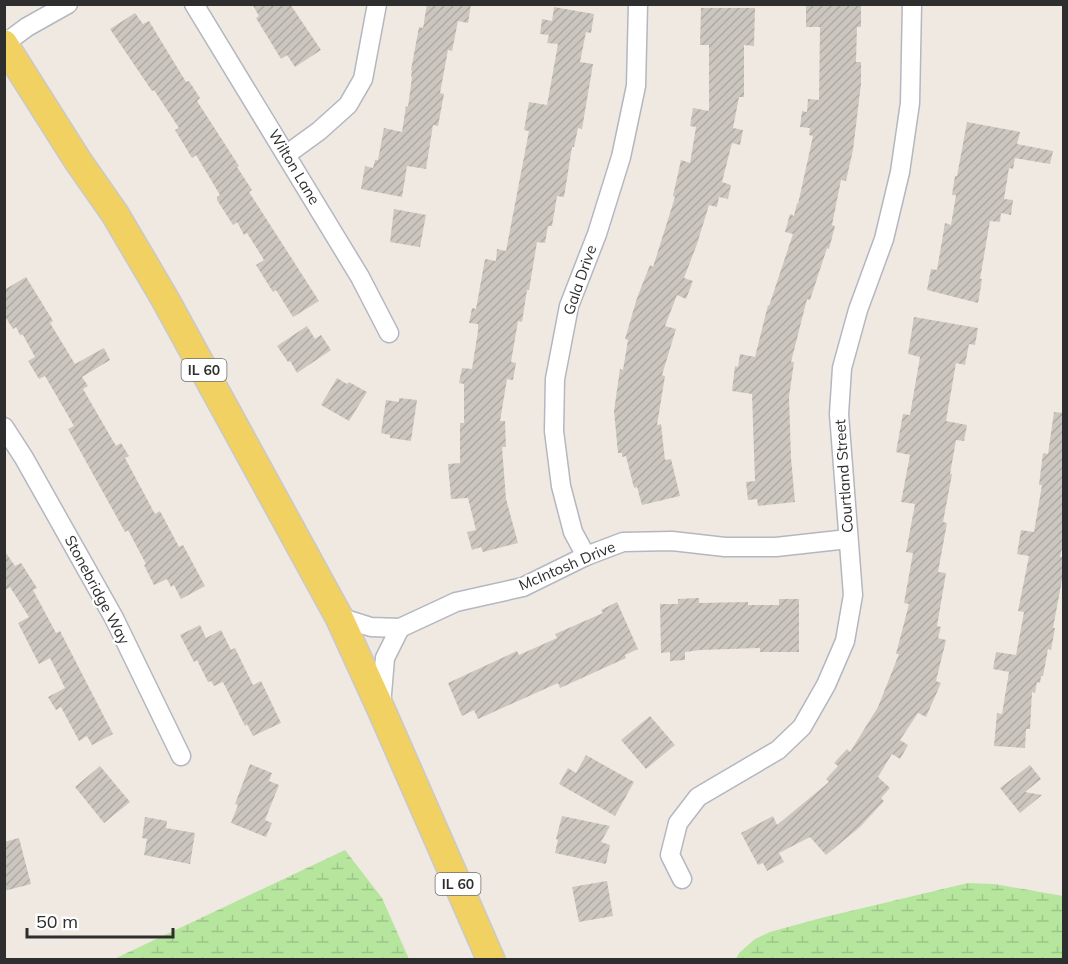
<svg xmlns="http://www.w3.org/2000/svg" width="1068" height="964" font-family="Mulish,sans-serif">
  <style>
    .wetland { fill: url(#wetland-marsh) }
    .building { fill: url(#building-hatch) }
    .lines { fill: none; stroke-linecap: round; stroke-linejoin: round }
    .minor-casing { stroke: #b4b7c1; stroke-width: 21 }
    .primary-casing { stroke: #c9c9c9; stroke-width: 30 }
    .minor { stroke: #fff; stroke-width: 18 }
    .primary { stroke: #f2d163; stroke-width: 27 }
    .labels { text-anchor: middle; stroke-width: 4.5; stroke-linejoin: round; paint-order: stroke }
    .shield { fill: #fff; stroke: #6d6d6d; stroke-width: 1.5 }
    .shield-label { font-size: 14px; font-weight: bold; fill: #2e2e2e }
    .street-label { font-size: 15px; fill: #2e2e2e; stroke: #fff }
  </style>
  <defs>
    <pattern id="wetland-marsh" width="20" height="14" patternUnits="userSpaceOnUse" patternTransform="scale(1.5)"><rect width="20" height="14" fill="#b6e59e"/><path d="M1 5h8M5 5V1M11 12h8M15 12V8" fill="none" stroke="#9dc588"/></pattern>
    <pattern id="building-hatch" width="6" height="6" patternUnits="userSpaceOnUse" patternTransform="scale(1.5)"><rect width="6" height="6" fill="#cbc7bf"/><path d="M-1 1l2-2M0 6l6-6M5 7l2-2" fill="none" stroke="#afaba4"/></pattern>
  </defs>
  <rect width="100%" height="100%" fill="#efe9e1"/>
  <!-- wetland -->
  <g class="wetland">
    <path d="M345,850l37,48 27,61h-295z"/>
    <path d="M968,883l26,1 69,12v63h-327l3,-6 16,-14 15,-7 51,-14z"/>
  </g>
  <!-- building -->
  <g class="building">
    <path d="M252,4h38l31,46 -26,17 -8,-12 -6,4 -25,-41 3,-2z"/>
    <path d="M427,4h44l-3,19 -10,-2 -6,30 -4,-1 -8,43 4,1 -6,32 -5,-1 -7,44 -19,-3 -5,31 -41,-8 4,-23 8,2 2,-8h3l6,-32 18,4 4,-26 2,1 4,-30h-1l1,-7h-1l8,-43 4,1z"/>
    <path d="M806,4h55v23h-4l-1,35h5v22l-8,66 -7,31 -5,-1 -9,45 3,1 -6,23 -2,-1 -17,52 -3,-1 -16,63h3l-5,35 2,61 4,44 -37,4 -1,-7 -9,1 -2,-18 9,-1 -3,-87 -20,-3 3,-25 3,1 2,-13 15,3 13,-52 1,1 24,-72 -8,-2 5,-18 4,2 3,-13 1,1 15,-68 -4,-1 1,-7 -10,-1 2,-16 5,1 1,-13 11,1 1,-73h-14z"/>
    <path d="M554,7l40,7 -3,19 -5,-1 -6,30 13,2 -11,65 -4,-1 -4,19h-2l-8,50 -7,-1 -5,30h-4l-3,17 -8,-1 -8,48h-2l-5,32 -4,-1 -7,41 5,1 -3,17 -6,-1 -7,42h5l1,26h-4l4,52 12,44 -35,9 -2,-5 -9,3 -5,-18 9,-2 -8,-32 -17,1 -3,-35 12,-1v-40h4v-39l-5,-1 3,-15 10,1 6,-38v-7l-9,-1 3,-15 4,1 9,-50 11,2 1,-12 9,2 23,-120 -5,-1 5,-28 18,3 11,-61 -11,-1 2,-8 -9,-1 2,-15 10,2z"/>
    <path d="M701,8h54l-1,38 -10,-1v52h-5l-6,31 10,2 -3,15 -8,-2 -10,39 9,3 -3,14 -9,-2 -2,10 -8,-2 -12,39 -13,34 9,3 -7,18 -9,-4 -12,31 11,3 -14,46 3,1 -8,49 4,-1 4,36 6,-1 9,37 -38,9 -5,-18 -3,1 -8,-32 -4,1v-4h-4l-4,-42 6,-42 3,1 5,-30 -3,-1 12,-41 13,-33 3,2 22,-70 -2,-1 8,-36 9,3 6,-36 -6,-1 3,-18 16,3v-66h-9z"/>
    <path d="M135,13l8,11 6,-3 37,61 3,-1 11,17 -3,3 42,65 -2,1 15,23 -3,2 70,109 -26,16 -17,-27 -3,2 -17,-27 8,-5 -17,-27 -3,2 -7,-13 -4,3 -16,-25v-3l3,-2 -24,-40 -4,3 -17,-28 4,-2 -25,-38 -2,1 -42,-62z"/>
    <path d="M967,122l53,10 -3,12 36,7 -3,13 -35,-6 -2,11 -4,-1 -5,31 9,1 -2,15 -10,-2 -1,9 -10,-1 -10,58h2l-4,24 -51,-13 4,-21 6,1 8,-47 6,2 5,-30h-4l3,-19h2z"/>
    <path d="M394,209l32,6 -6,32 -30,-5z"/>
    <path d="M26,277l27,44 -3,2 25,41 29,-16 6,12 -28,17 6,9 -5,3 33,57 5,-3 8,13 -4,2 30,56 5,-3 19,36 4,-2 22,41 -24,13 -7,-14 -3,2 -4,-8 -13,6 -10,-20 2,-1 -18,-34 -3,2 -57,-103 6,-3 -29,-50 -6,3 -11,-18 7,-4 -12,-22h-3l-4,-8 -3,2 -9,-14v-25z"/>
    <path d="M914,317l64,11 -3,17 -6,-1 -4,21 -9,-2 -10,58 21,4 -3,16 -8,-1 -6,34h2l-9,48 4,1 -9,49 8,1 -9,53 4,1 -3,11 8,2 -10,41 5,2 -15,34 -8,-4 -18,27 8,5 -8,14 -8,-5 -14,23 12,11 -9,10 3,3 -24,26 -34,28 -16,-18 -31,16 5,9 -17,9 -4,-8 -5,2 -17,-32 32,-17 4,9 52,-43 -3,-3 12,-13 -4,-3 13,-14 3,3 28,-45 21,-53h-3l13,-50 -5,-1 9,-50 -7,-1 9,-48 -14,-2 9,-47 -14,-3 7,-38 7,1 10,-58 -12,-3z"/>
    <path d="M307,326l8,13 6,-4 10,15 -34,23 -7,-12 -2,1 -11,-16z"/>
    <path d="M337,378l10,6 2,-2 18,10 -18,29 -28,-16z"/>
    <path d="M399,398l18,2 -6,41 -21,-3v-3l-9,-2 5,-33 13,2z"/>
    <path d="M1054,412l10,1v126l-4,18h4v12l-11,59h2l-4,22 -3,-1 -5,27h-2l-1,7 -3,-1 -2,11 -3,-1 -2,37h-4l-1,19 -31,-2 3,-33 5,1 7,-42 -16,-3 3,-17 20,3 8,-43 -6,-1 11,-55 -12,-2 4,-24 13,2 8,-47h-3l4,-32 5,1z"/>
    <path d="M4,550l11,16 6,-3 16,25 -4,2 23,43 4,-2 53,103 -21,11 -5,-9 -8,5 -18,-34 -5,3 -8,-13 17,-9 -15,-30 -11,6 -21,-41 11,-6 -19,-30 -6,4z"/>
    <path d="M699,598v5l49,-1v3h31v-6h20v53h-39v-4l-60,2 -15,2v8l-15,1v-9l-9,1 -1,-49h18v-5z"/>
    <path d="M617,602l21,47 -13,6 1,3 -66,30 -2,-5 -80,36 -4,-9 -12,6 -14,-33 69,-32 2,4 38,-17 -2,-4 48,-21 -2,-3z"/>
    <path d="M200,625l6,13 15,-8 10,20 4,-2 18,37 8,-4 20,42 -28,13 -6,-12 -2,2 -22,-44 -9,4 -3,-5 -3,1 -11,-22 -3,2 -14,-27z"/>
    <path d="M650,716l25,29 -29,24 -25,-29z"/>
    <path d="M586,755l48,27 -19,34 -56,-32 9,-16 8,5z"/>
    <path d="M250,764l22,9 -3,8 10,4 -14,35 7,3 -6,14 -35,-14 7,-18 -3,-1z"/>
    <path d="M1030,765l11,14 -16,13 17,3 -22,18 -20,-25z"/>
    <path d="M100,766l30,36 -26,21 -29,-36z"/>
    <path d="M562,816l48,10 -9,16 9,3 -4,19 -51,-11 3,-13 -2,-1z"/>
    <path d="M145,817l22,4 -1,7 29,5 -5,31 -46,-9 3,-16 -5,-1z"/>
    <path d="M19,838l12,46 -27,7v-49z"/>
    <path d="M607,881l6,35 -34,6 -7,-35z"/>
  </g>
  <g class="lines">
    <defs>
      <g id="minor">
        <path d="M194,4l166,273 29,56"/>
        <path d="M4,44l23,-17 41,-23"/>
        <path d="M286,155l33,-24 29,-26 15,-26 14,-75"/>
        <path d="M4,427l20,31 90,160 67,138"/>
        <path d="M586,556l-13,-24 -12,-46 -7,-55 1,-52 14,-73 28,-72 24,-77 15,-71 2,-82"/>
        <path d="M339,617l32,10 29,1 56,-26 67,-15 63,-31 37,-14 49,-1 53,6h51l72,-8"/>
        <path d="M381,706l4,-48 15,-30"/>
        <path d="M682,879l-12,-24 8,-32 20,-26 80,-47 24,-23 24,-42 19,-44 8,-46 -14,-181 3,-46 16,-58 26,-71 16,-67 10,-69 2,-99"/>
      </g>
      <path id="primary" d="M4,44l74,117 37,53 50,85 174,318 42,92 110,251"/>
    </defs>
    <!-- minor casing -->
    <use href="#minor" class="minor-casing"/>
    <!-- primary casing -->
    <use href="#primary" class="primary-casing"/>
    <!-- minor -->
    <use href="#minor" class="minor"/>
    <!-- primary -->
    <use href="#primary" class="primary"/>
  </g>
  <g class="labels">
    <!-- shield labels -->
    <g class="shield">
      <rect x="181.5" y="359" width="45" height="22" rx="4.5"/>
      <rect x="435.5" y="873" width="45" height="22" rx="4.5"/>
    </g>
    <g class="shield-label">
      <text x="204" y="375">IL 60</text>
      <text x="458" y="889">IL 60</text>
    </g>
    <!-- street labels -->
    <g class="street-label">
      <text transform="translate(294 167) rotate(59)" y="5">Wilton Lane</text>
      <text transform="translate(580 280) rotate(-71)" y="5">Gala Drive</text>
      <text transform="translate(844 476) rotate(-94)" y="5">Courtland Street</text>
      <text transform="translate(567 566) rotate(-23)" y="5">McIntosh Drive</text>
      <text transform="translate(97 590) rotate(62)" y="5">Stonebridge Way</text>
    </g>
  </g>
  <!-- border -->
  <rect width="1068" height="964" fill="none" stroke="#2e2e2e" stroke-width="12"/>
  <!-- scale -->
  <path d="M27 928v9h146v-9" fill="none" stroke="#2e2e2e" stroke-width="3"/>
  <text x="36" y="928" font-size="18" fill="#2e2e2e" stroke="#ffffff" stroke-width="4.5" paint-order="stroke">50 m</text>
</svg>
